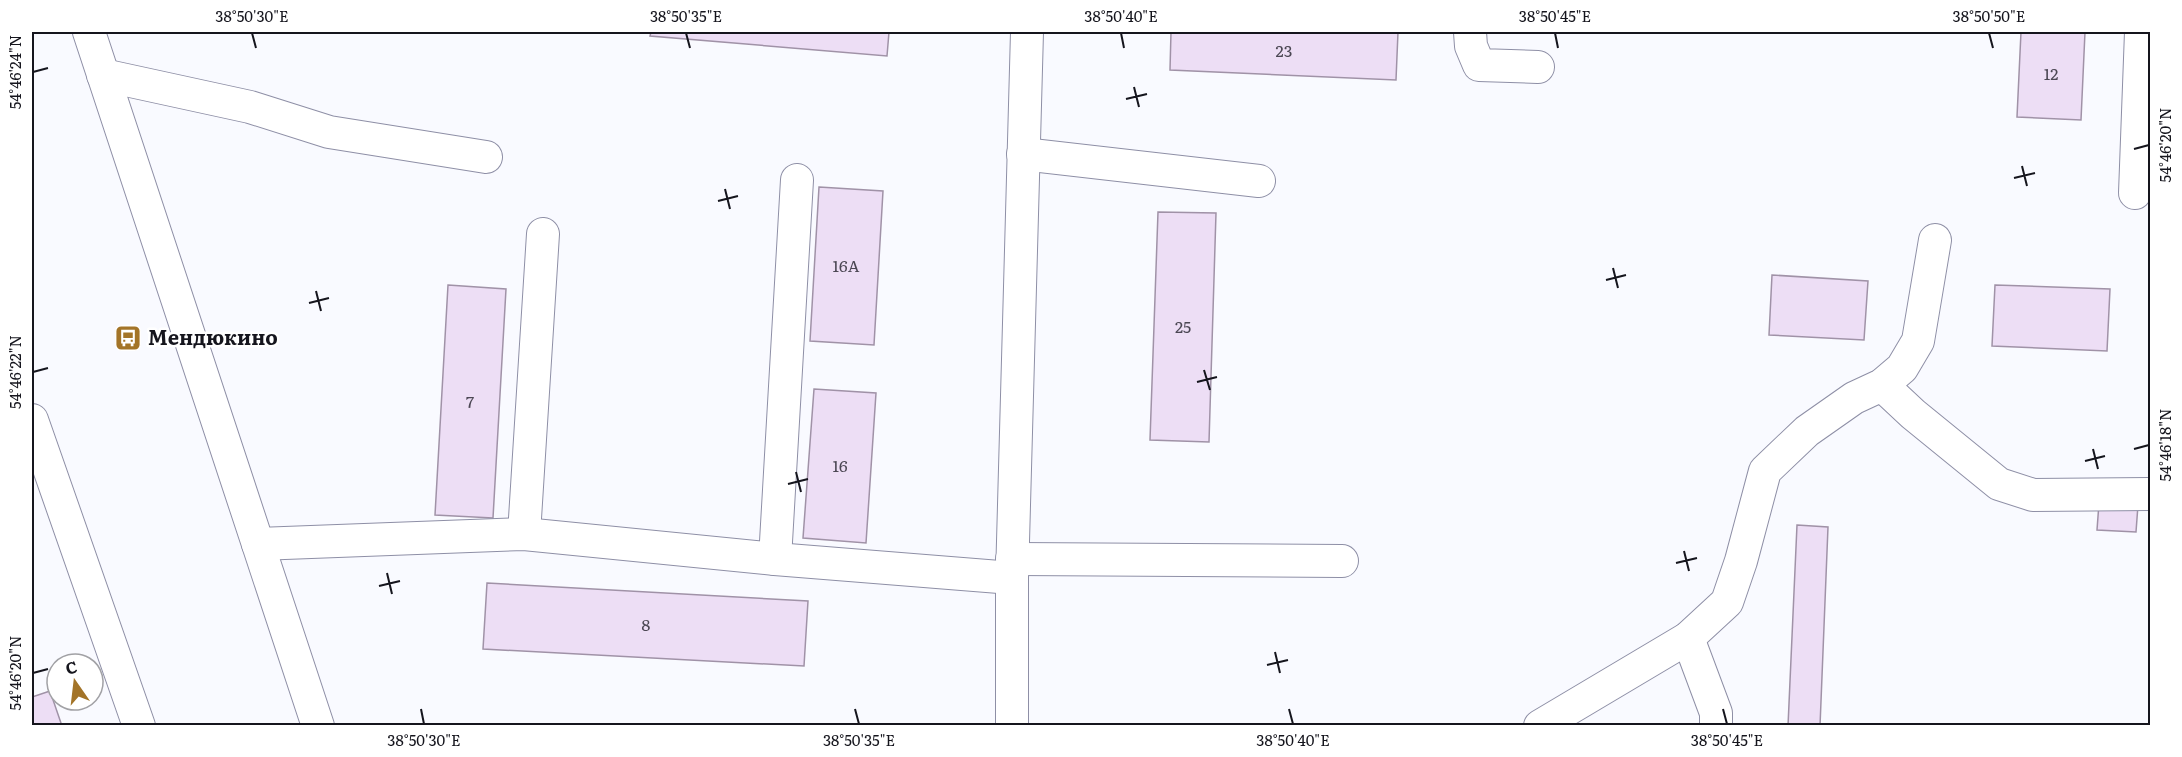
<svg xmlns="http://www.w3.org/2000/svg" width="2182" height="757" font-family="Literata,serif">
  <style>
    .building { fill: #eddef5; stroke: #a092a7; stroke-width: 1.5 }
    .lines { fill: none; stroke-linecap: round; stroke-linejoin: round }
    .minor-casing { stroke: #8e8fa6; stroke-width: 34 }
    .minor { stroke: #fff; stroke-width: 32 }
    .ticks { fill: none; stroke: #15151d; stroke-width: 2 }
    .labels { text-anchor: middle; stroke-width: 5; stroke-linejoin: round; paint-order: stroke }
    .number-label { font-size: 16px; fill: #4b4753 }
    .poi-label { font-size: 20px; font-weight: bold; fill: #15151d; stroke: #fff; text-anchor: start }
    .neatline { fill: none; stroke: #15151d; stroke-width: 2 }
    .ticks-label { font-size: 15px; text-anchor: middle; fill: #15151d }
  </style>
  <rect width="100%" height="100%" fill="#f9faff"/>
  <!-- building -->
  <g class="building">
    <path d="M651,32h238l-2,24 -237,-20z"/>
    <path d="M1171,32h227l-2,48 -226,-10z"/>
    <path d="M2021,32h64l-4,88 -64,-3z"/>
    <path d="M819,187l64,4 -9,154 -64,-4z"/>
    <path d="M1158,212l58,1 -7,229 -59,-2z"/>
    <path d="M1772,275l96,6 -4,59 -95,-5z"/>
    <path d="M448,285l58,4 -13,229 -58,-3z"/>
    <path d="M1995,285l115,4 -3,62 -115,-5z"/>
    <path d="M814,389l62,4 -10,150 -63,-5z"/>
    <path d="M2099,503l39,2 -2,27 -39,-2z"/>
    <path d="M1797,525l31,2 -8,199h-32z"/>
    <path d="M487,583l321,18 -4,65 -321,-17z"/>
    <path d="M50,691l12,35h-30v-29z"/>
  </g>
  <g class="lines">
    <defs>
      <g id="minor">
        <path d="M89,32l229,694"/>
        <path d="M1470,32l1,14 8,19 59,2"/>
        <path d="M103,75l147,32 79,25 157,25"/>
        <path d="M1023,154l236,27"/>
        <path d="M2135,193l6,-161"/>
        <path d="M1882,385l31,29 86,70 34,11 117,-1"/>
        <path d="M32,420l107,306"/>
        <path d="M524,534l19,-300"/>
        <path d="M258,544l266,-10 251,25 237,19"/>
        <path d="M775,559l22,-379"/>
        <path d="M1012,559l330,2"/>
        <path d="M1688,638l28,75v13"/>
        <path d="M1012,726v-148l15,-546"/>
        <path d="M1540,726l148,-88 39,-36 14,-41 24,-90 42,-40 47,-33 28,-13 20,-17 16,-27 17,-101"/>
      </g>
    </defs>
    <!-- minor casing -->
    <use href="#minor" class="minor-casing"/>
    <!-- minor -->
    <use href="#minor" class="minor"/>
  </g>
  <!-- ticks -->
  <path class="ticks" d="M252,33l4,15M686,33l4,15M1121,33l3,15M1555,33l3,15M1989,33l4,15M33,72l15,-4M1134,87l5,20M1126,99l21,-5M2134,149l15,-4M2022,166l5,20M2014,178l21,-5M725,189l5,20M718,201l20,-5M1613,268l5,20M1606,280l20,-5M316,291l5,20M309,303l20,-5M1204,370l6,20M33,372l15,-4M1197,382l20,-5M2093,449l5,20M2134,449l15,-4M2085,461l20,-5M796,472l5,20M788,484l20,-5M1684,551l5,20M1676,563l21,-5M387,573l5,21M379,586l21,-5M1275,652l5,21M1267,665l21,-5M33,673l15,-4M421,709l3,15M855,709l4,15M1289,709l4,15M1723,709l4,15"/>
  <!-- icons -->
  <defs>
    <symbol id="bus-square" viewBox="-11 -11 22 22"><rect x="-9" y="-9" width="18" height="18" rx="4" fill="#a37428" stroke="#fff"/><path d="M-5-6H5V4H4V6H2V4H-2V6H-4V4H-5ZM-3.5-4V0h7V-4ZM-3.5 1.2v1.5H-2V1.2ZM2 1.2v1.5H3.5V1.2Z" fill="#fff"/></symbol>
  </defs>
  <g fill-rule="evenodd">
    <use href="#bus-square" x="113" y="323" width="30" height="30"/>
  </g>
  <g class="labels">
    <!-- number labels -->
    <g class="number-label">
      <text x="1284" y="57">23</text>
      <text x="2051" y="80">12</text>
      <text x="846" y="272">16А</text>
      <text x="1183" y="333">25</text>
      <text x="470" y="408">7</text>
      <text x="840" y="472">16</text>
      <text x="646" y="631">8</text>
    </g>
    <!-- poi labels -->
    <g class="poi-label">
      <text x="148" y="345">Мендюкино</text>
    </g>
  </g>
  <!-- border -->
  <rect width="2182" height="757" fill="none" stroke="#ffffff" stroke-width="66"/>
  <!-- north arrow -->
  <g transform="translate(75 682) rotate(346)"><circle r="28" fill="#ffffff" stroke="#a1a1a5" stroke-width="1.5"/>
  <path d="M0-4.5L10 22L0 15L-10 22Z" fill="#a37428"/>
  <text y="-9" font-size="16" font-weight="bold" text-anchor="middle" fill="#15151d">С</text>
  </g>
  <rect x="33" y="33" width="2116" height="691" class="neatline"/>
  <g class="ticks-label">
    <text x="252" y="22">38°50'30"E</text>
    <text x="686" y="22">38°50'35"E</text>
    <text x="1121" y="22">38°50'40"E</text>
    <text x="1555" y="22">38°50'45"E</text>
    <text x="1989" y="22">38°50'50"E</text>
    <text transform="translate(16 72) rotate(-90)" y="5">54°46'24"N</text>
    <text transform="translate(2166 145) rotate(-90)" y="5">54°46'20"N</text>
    <text transform="translate(16 372) rotate(-90)" y="5">54°46'22"N</text>
    <text transform="translate(2166 445) rotate(-90)" y="5">54°46'18"N</text>
    <text transform="translate(16 673) rotate(-90)" y="5">54°46'20"N</text>
    <text x="424" y="746">38°50'30"E</text>
    <text x="859" y="746">38°50'35"E</text>
    <text x="1293" y="746">38°50'40"E</text>
    <text x="1727" y="746">38°50'45"E</text>
  </g>
</svg>
